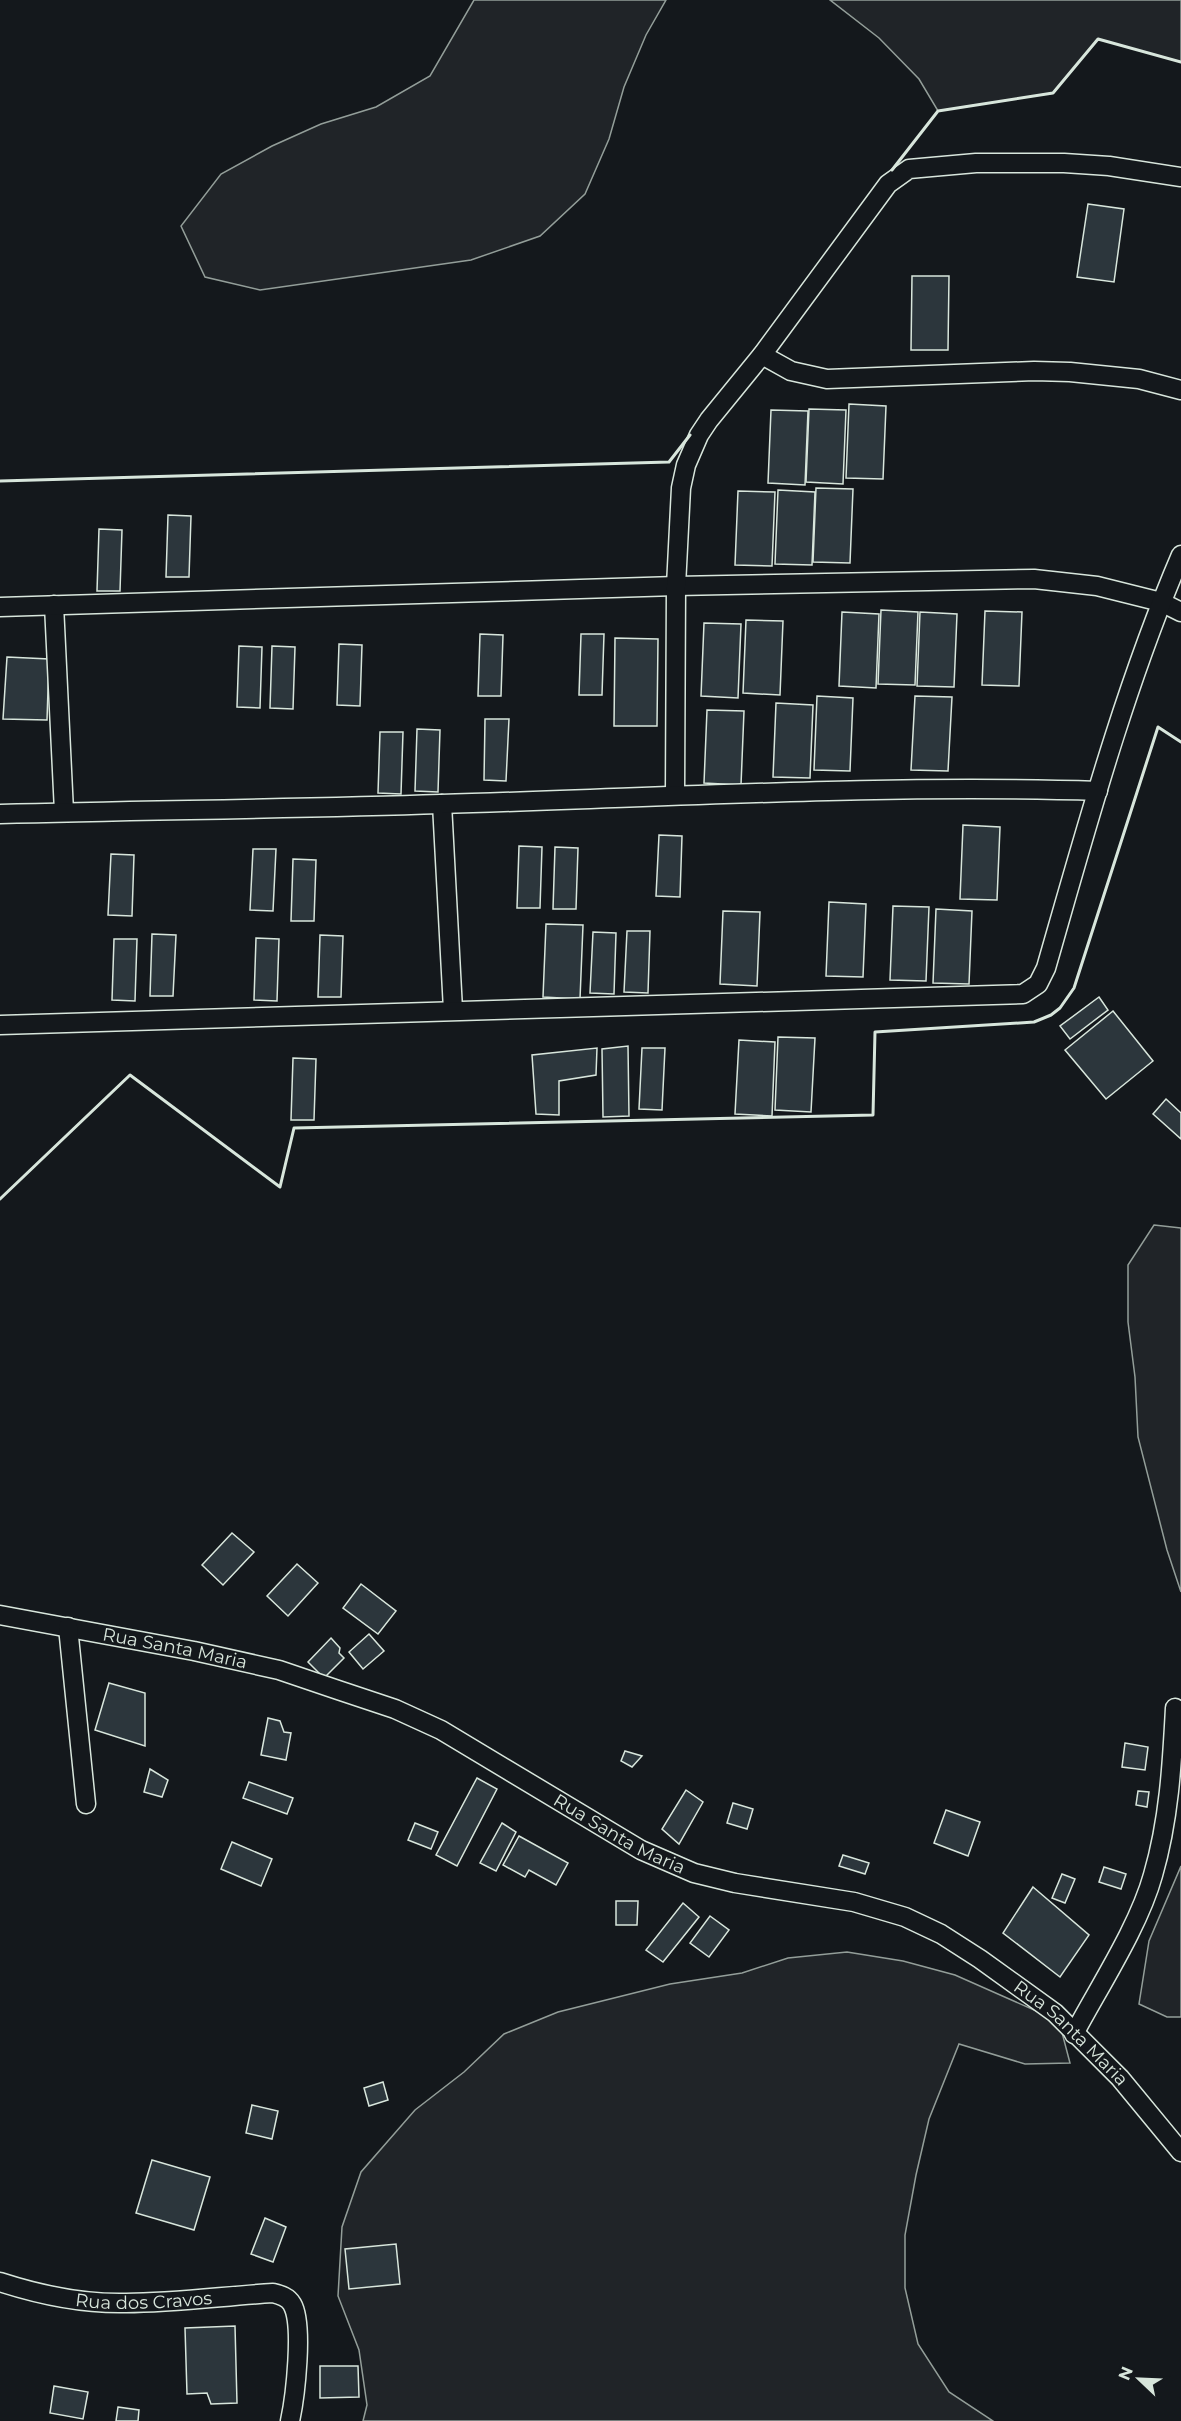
<svg xmlns="http://www.w3.org/2000/svg" width="1181" height="2421" font-family="Montserrat,sans-serif">
  <style>
    .green { fill: #202428; stroke: #939e99; stroke-width: 1.5 }
    .building { fill: #2c363c; stroke: #d8e6dc; stroke-width: 1.5 }
    .lines { fill: none; stroke-linecap: round; stroke-linejoin: round }
    .minor-casing { stroke: #d8e6dc; stroke-width: 21 }
    .minor { stroke: #14181c; stroke-width: 18 }
    .wall { stroke: #d8e6dc; stroke-width: 3 }
    .labels { text-anchor: middle; stroke-width: 4.5; stroke-linejoin: round; paint-order: stroke }
    .street-label { font-size: 18px; fill: #d8e6dc; stroke: #14181c }
  </style>
  <rect width="100%" height="100%" fill="#14181c"/>
  <!-- green -->
  <g class="green">
    <path d="M474,0h192l-20,35 -22,52 -15,52 -24,55 -45,42 -69,24 -211,30 -55,-13 -24,-51 40,-52 51,-28 49,-22 55,-17 54,-31z"/>
    <path d="M830,0h351v62l-83,-23 -45,54 -115,18 -19,-32 -40,-41z"/>
    <path d="M1154,1225l27,3v364l-14,-42 -29,-113 -3,-60 -7,-55v-57z"/>
    <path d="M1181,1866v151h-14l-28,-13 10,-63z"/>
    <path d="M847,1952l56,9 52,14 104,46 11,42 -45,1 -66,-20 -30,75 -13,56 -11,60v53l13,56 31,48 44,29h-630l4,-16 -8,-55 -21,-54 4,-69 19,-55 54,-62 49,-38 40,-38 54,-22 112,-28 72,-11 46,-15z"/>
  </g>
  <!-- building -->
  <g class="building">
    <path d="M1088,204l36,5 -10,73 -37,-5z"/>
    <path d="M912,276h37l-1,74h-37z"/>
    <path d="M849,404l37,2 -3,73 -37,-1z"/>
    <path d="M809,409l37,1 -3,74 -37,-2z"/>
    <path d="M771,410l37,1 -3,74 -37,-2z"/>
    <path d="M816,488l37,1 -3,74 -37,-1z"/>
    <path d="M778,490l37,2 -3,73 -37,-1z"/>
    <path d="M738,491l37,1 -3,74 -37,-1z"/>
    <path d="M168,515l23,1 -2,61h-23z"/>
    <path d="M99,529l23,1 -2,61h-23z"/>
    <path d="M881,610l37,2 -3,73 -37,-1z"/>
    <path d="M985,611l37,1 -3,74 -37,-1z"/>
    <path d="M842,612l37,2 -3,74 -37,-2z"/>
    <path d="M920,612l37,2 -3,73 -37,-1z"/>
    <path d="M746,620l37,1 -3,74 -37,-2z"/>
    <path d="M704,623l37,1 -3,74 -37,-2z"/>
    <path d="M480,634l23,1 -2,61h-23z"/>
    <path d="M581,634h23l-2,61h-23z"/>
    <path d="M615,638l43,1 -1,87h-43z"/>
    <path d="M339,644l23,1 -2,61 -23,-1z"/>
    <path d="M239,646l23,1 -2,61 -23,-1z"/>
    <path d="M272,646l23,1 -2,62 -23,-1z"/>
    <path d="M7,657l42,2 -2,61 -44,-1z"/>
    <path d="M817,696l36,2 -3,73 -36,-1z"/>
    <path d="M915,696l37,1 -4,74 -37,-1z"/>
    <path d="M776,703l37,2 -3,73 -37,-1z"/>
    <path d="M707,710l37,1 -3,74 -37,-2z"/>
    <path d="M485,719h24l-3,62 -22,-1z"/>
    <path d="M417,729l23,1 -2,62 -23,-1z"/>
    <path d="M380,732h23l-2,62 -23,-1z"/>
    <path d="M963,825l37,2 -3,73 -37,-1z"/>
    <path d="M659,835l23,1 -2,61 -24,-1z"/>
    <path d="M519,846l23,1 -2,61h-23z"/>
    <path d="M555,847l23,1 -2,61h-23z"/>
    <path d="M253,849h23l-3,62 -23,-1z"/>
    <path d="M111,854l23,1 -2,61 -24,-1z"/>
    <path d="M293,859l23,1 -2,61h-23z"/>
    <path d="M829,902l37,2 -3,73 -37,-1z"/>
    <path d="M893,906l36,1 -3,74 -36,-1z"/>
    <path d="M936,909l36,2 -3,73 -36,-1z"/>
    <path d="M723,911l37,1 -3,74 -37,-2z"/>
    <path d="M546,924l37,1 -3,74 -37,-2z"/>
    <path d="M627,931h23l-2,62 -24,-1z"/>
    <path d="M593,932l23,1 -2,61 -24,-1z"/>
    <path d="M152,934l24,1 -3,61h-23z"/>
    <path d="M320,935l23,1 -2,61h-23z"/>
    <path d="M256,938l23,1 -2,62 -23,-1z"/>
    <path d="M114,939h23l-2,62 -23,-1z"/>
    <path d="M1099,997l9,13 -38,29 -10,-13z"/>
    <path d="M1113,1011l40,50 -47,38 -41,-49z"/>
    <path d="M778,1037l37,1 -4,74 -36,-2z"/>
    <path d="M739,1040l36,2 -3,74 -37,-2z"/>
    <path d="M628,1046l1,70 -26,1 -1,-68z"/>
    <path d="M597,1048l-1,27 -37,6v34l-23,-1 -4,-59z"/>
    <path d="M642,1048h23l-3,62 -23,-1z"/>
    <path d="M293,1058l23,1 -2,61h-23z"/>
    <path d="M1166,1099l15,14v26l-28,-25z"/>
    <path d="M232,1533l22,19 -31,33 -21,-20z"/>
    <path d="M297,1564l21,19 -30,33 -21,-20z"/>
    <path d="M361,1584l35,27 -18,23 -35,-26z"/>
    <path d="M369,1634l15,17 -21,18 -14,-17z"/>
    <path d="M331,1638l9,10 -1,5 5,5 -20,20 -16,-16z"/>
    <path d="M109,1683l36,10v53l-50,-16z"/>
    <path d="M268,1718l12,3 4,11 7,1 -5,27 -25,-5z"/>
    <path d="M1125,1743l23,4 -3,23 -23,-3z"/>
    <path d="M625,1751l17,5 -10,11 -11,-6z"/>
    <path d="M150,1769l18,11 -6,17 -18,-5z"/>
    <path d="M477,1778l20,11 -40,77 -21,-11z"/>
    <path d="M249,1782l44,16 -6,16 -44,-16z"/>
    <path d="M686,1790l17,12 -24,42 -17,-15z"/>
    <path d="M1138,1791l11,1 -2,15 -11,-2z"/>
    <path d="M733,1803l20,6 -6,20 -20,-6z"/>
    <path d="M946,1810l34,12 -12,34 -34,-13z"/>
    <path d="M415,1823l23,9 -7,17 -23,-9z"/>
    <path d="M502,1823l14,9 -20,39 -16,-8z"/>
    <path d="M519,1836l49,27 -12,22 -27,-15 -4,7 -22,-12z"/>
    <path d="M232,1842l40,17 -11,27 -40,-17z"/>
    <path d="M843,1855l26,8 -4,11 -26,-8z"/>
    <path d="M1104,1867l22,7 -5,15 -22,-7z"/>
    <path d="M1062,1874l13,5 -10,24 -13,-5z"/>
    <path d="M1033,1887l56,48 -29,42 -57,-44z"/>
    <path d="M616,1901h22l-1,24h-21z"/>
    <path d="M683,1903l16,14 -36,45 -17,-12z"/>
    <path d="M710,1916l19,14 -20,27 -19,-14z"/>
    <path d="M383,2082l5,18 -19,6 -5,-18z"/>
    <path d="M252,2105l26,6 -6,28 -26,-6z"/>
    <path d="M152,2160l58,17 -16,53 -58,-17z"/>
    <path d="M265,2218l21,9 -13,35 -22,-8z"/>
    <path d="M396,2244l4,40 -51,5 -4,-40z"/>
    <path d="M235,2326l2,77 -26,1 -4,-11 -20,1 -2,-66z"/>
    <path d="M320,2366h38l1,31 -39,1z"/>
    <path d="M54,2386l34,6 -5,27 -33,-6z"/>
    <path d="M118,2407l21,3 -1,11h-22z"/>
  </g>
  <g class="lines">
    <defs>
      <g id="minor">
        <path d="M762,355l29,16 36,8 207,-8 36,1 69,7 42,11"/>
        <path d="M54,605l10,207"/>
        <path d="M0,607l676,-21 358,-7 63,7 64,16 20,10"/>
        <path d="M675,794l1,-208 5,-98 5,-23 13,-30 10,-15 53,-65 126,-171 21,-15 67,-6h88l45,3 72,11"/>
        <path d="M442,804l11,206"/>
        <path d="M0,814c147,-4 294,-5 441,-10 219,-6 438,-20 657,-13"/>
        <path d="M0,1025l1023,-31 15,-10 8,-16c40,-139 78,-280 135,-413"/>
        <path id="s1" d="M0,1615l194,36 85,19 59,20 57,19 46,21 200,120 53,23 41,10 119,19 51,15 36,17 39,25 75,54 65,65 61,74"/>
        <path d="M68,1627l18,177"/>
        <path d="M1074,2034c25,-47 65,-108 79,-159 16,-55 19,-110 22,-167"/>
        <path id="s2" d="M0,2282c40,13 84,22 126,21 49,0 98,-7 147,-10 8,2 15,4 19,11 12,20 3,94 -2,117"/>
      </g>
    </defs>
    <!-- minor casing -->
    <use href="#minor" class="minor-casing"/>
    <!-- minor -->
    <use href="#minor" class="minor"/>
    <!-- wall -->
    <g class="wall">
      <path d="M892,170l46,-59 115,-18 45,-54 83,23"/>
      <path d="M0,481l669,-19 21,-27"/>
      <path d="M0,1199l130,-124 150,112 14,-59 579,-13 2,-83 159,-10 17,-7 9,-7 14,-20 84,-261 23,15"/>
    </g>
  </g>
  <g class="labels">
    <!-- street labels -->
    <g class="street-label">
      <text dy="6" stroke="none"><textPath href="#s1" startOffset="178">Rua Santa Maria</textPath></text>
      <text dy="6" stroke="none"><textPath href="#s1" startOffset="664">Rua Santa Maria</textPath></text>
      <text dy="6" stroke="none"><textPath href="#s1" startOffset="1168">Rua Santa Maria</textPath></text>
      <text dy="6" stroke="none"><textPath href="#s2" startOffset="146">Rua dos Cravos</textPath></text>
    </g>
  </g>
  <!-- north arrow -->
  <g transform="translate(1139 2379) rotate(293)" stroke="#14181c" stroke-width="4.5" paint-order="stroke">
  <path d="M0-4.5L10 22L0 15L-10 22Z" fill="#d8e6dc"/>
  <text y="-9" font-size="16" font-weight="bold" text-anchor="middle" fill="#d8e6dc">N</text>
  </g>
</svg>
